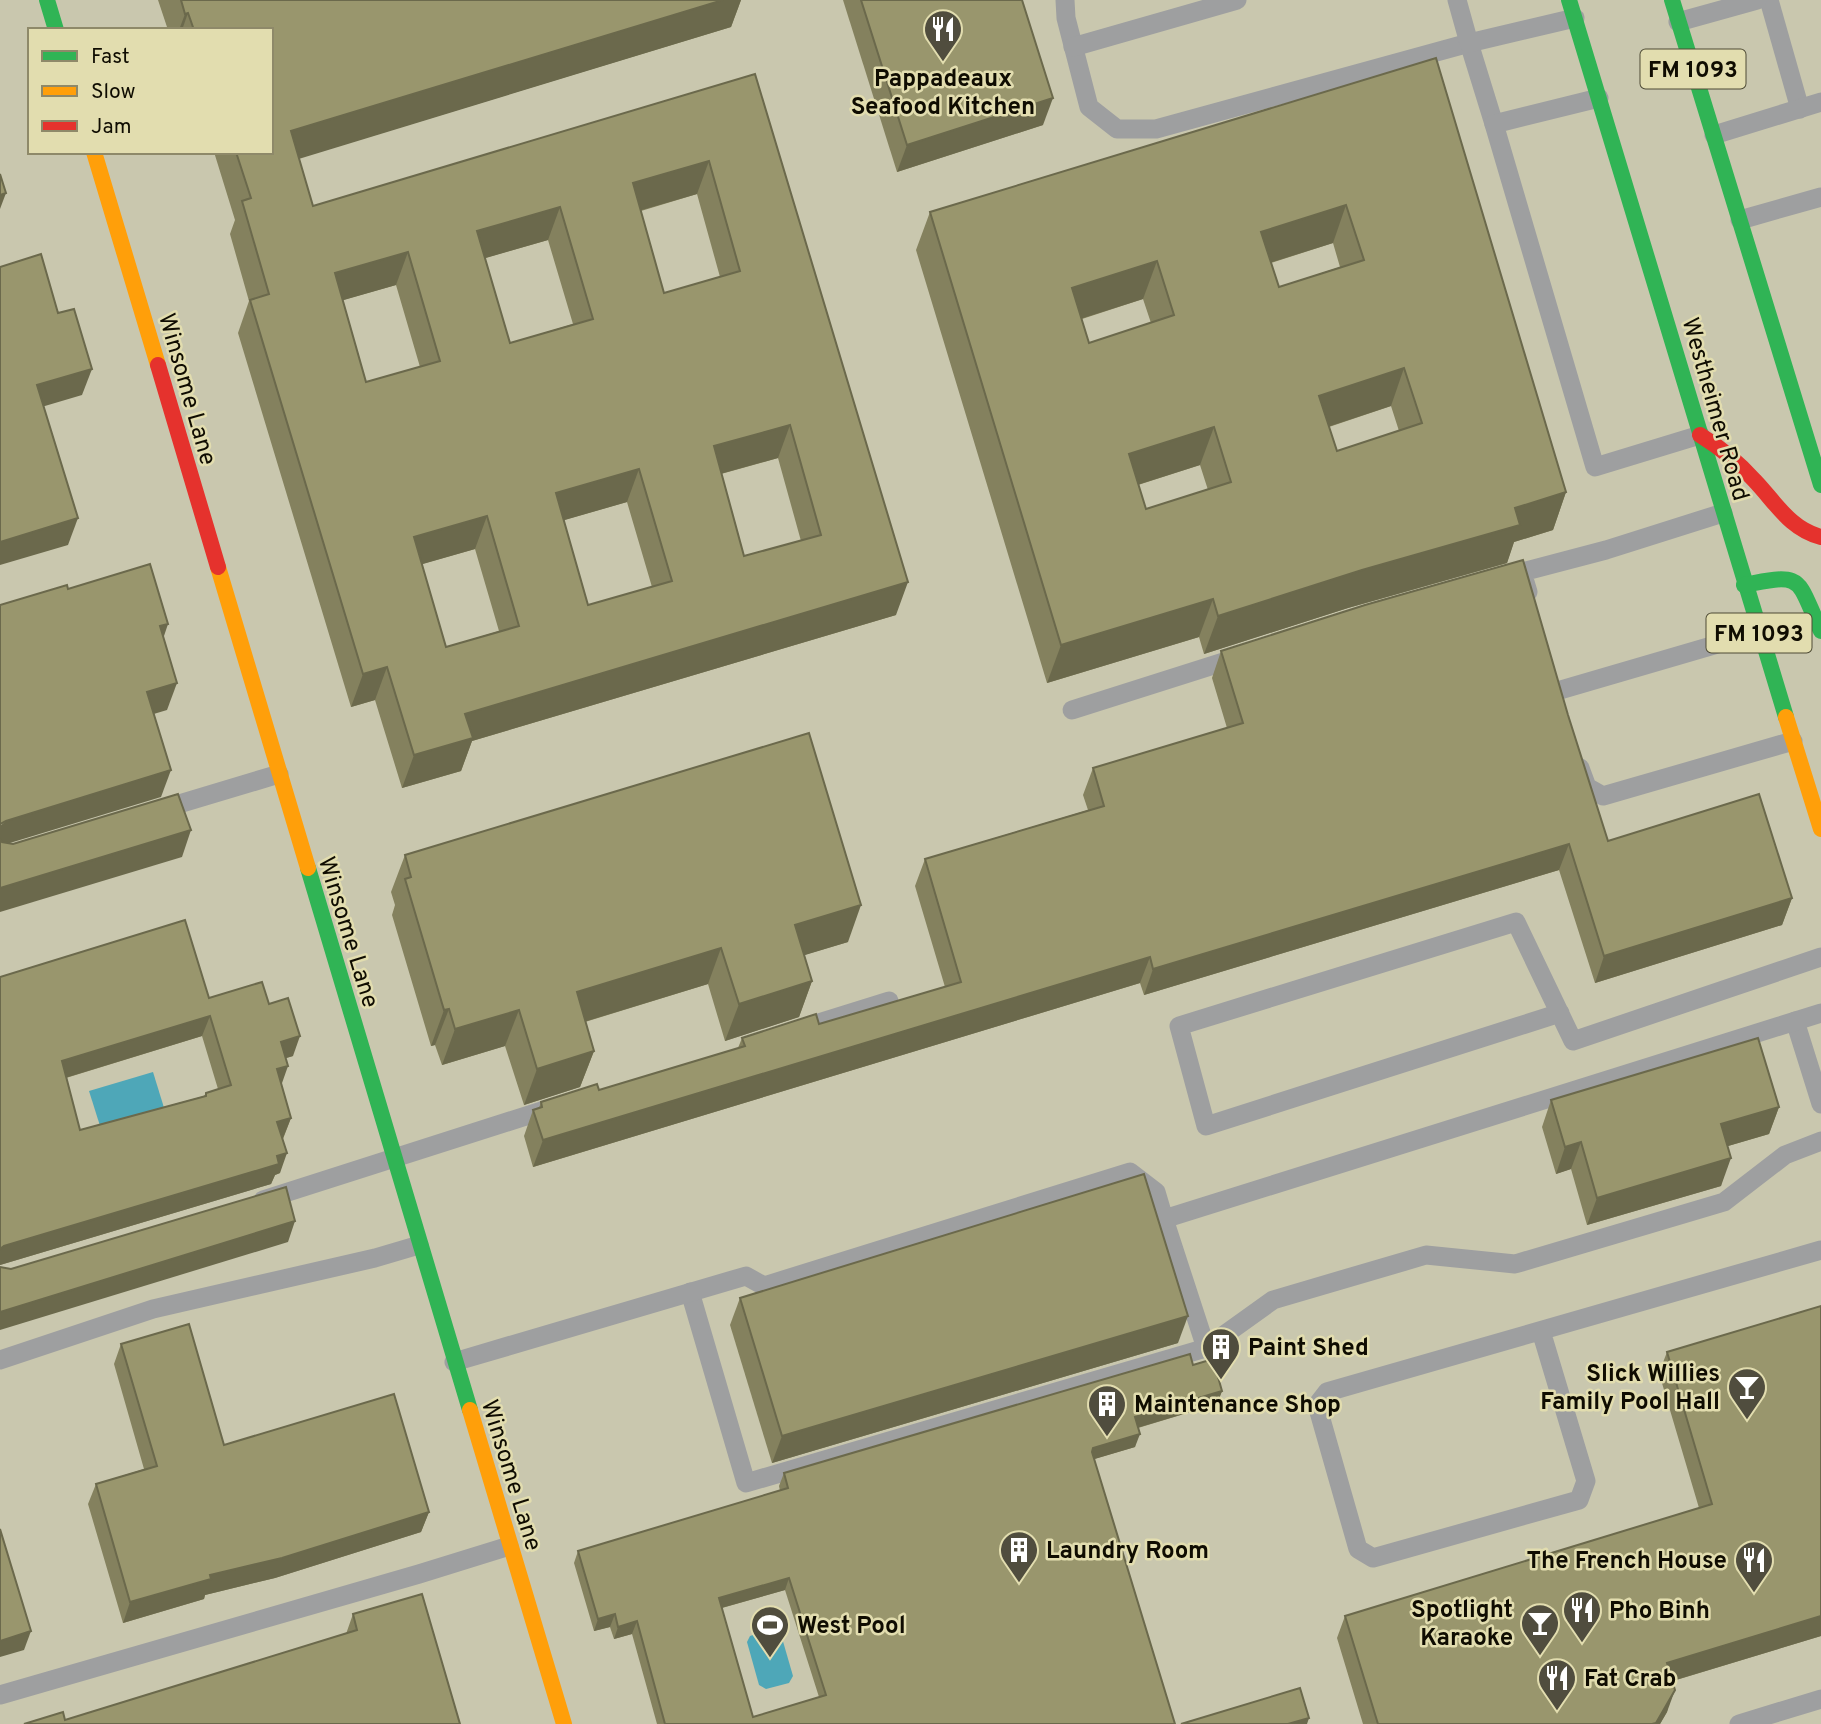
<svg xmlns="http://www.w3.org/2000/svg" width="1821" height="1724" font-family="Overpass,sans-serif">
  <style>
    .water { fill: #4ea7b8 }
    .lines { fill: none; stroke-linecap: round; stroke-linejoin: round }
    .lane { stroke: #9e9fa0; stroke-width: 19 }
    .fast { stroke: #30b455; stroke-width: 16 }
    .slow { stroke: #ff9f0a; stroke-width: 16 }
    .jam { stroke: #e5322d; stroke-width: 16 }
    .wall { fill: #84815e; fill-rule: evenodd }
    .shaded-wall { fill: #6b694c }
    .building { fill: #99966d; stroke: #6b694c; stroke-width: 2; fill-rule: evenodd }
    .labels { text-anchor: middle; stroke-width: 5; stroke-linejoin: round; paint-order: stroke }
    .shield { fill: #e2ddaf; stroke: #4e4b35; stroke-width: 2 }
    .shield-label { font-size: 23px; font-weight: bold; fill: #0f0c01 }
    .poi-label { font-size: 24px; font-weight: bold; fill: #0f0c01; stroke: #e2ddaf; text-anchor: start }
    .street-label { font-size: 24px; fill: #0f0c01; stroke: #e2ddaf }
  </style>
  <rect width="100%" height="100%" fill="#c9c7ae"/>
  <!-- water -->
  <g class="water">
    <path d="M153,1072l12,39 -64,18 -12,-38z"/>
    <path d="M774,1628l6,3 13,45 -4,7 -23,6 -7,-4 -12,-43 3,-6z"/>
  </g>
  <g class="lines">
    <!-- lane -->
    <g class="lane">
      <path d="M1065,0l1,18 23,89 28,22h39l313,-86 25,81"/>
      <path d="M1457,0l12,43 106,-25"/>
      <path d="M1769,0l31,109"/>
      <path d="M1678,22l79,-22"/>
      <path d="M1073,47l164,-47"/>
      <path d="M1599,98l-105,26 101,343 105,-32"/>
      <path d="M1714,135l107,-33"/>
      <path d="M1740,220l81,-23"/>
      <path d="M1528,592l-6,-20 84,-22 117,-37"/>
      <path d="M1557,691l202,-59"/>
      <path d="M1072,710l167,-53"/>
      <path d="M1580,768l7,19 16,9 190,-55"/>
      <path d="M159,810l120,-36"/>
      <path d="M1560,1013l-354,113 -27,-100 337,-104 57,119 248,-84"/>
      <path d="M1795,1021l26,83"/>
      <path d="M793,1031l96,-30"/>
      <path d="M263,1200l291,-93"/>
      <path d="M1164,1219l42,129 67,-48 153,-45 89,9 209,-62 61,-47 36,-14"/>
      <path d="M690,1292l56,191 460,-135"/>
      <path d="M1541,1331l45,150 -7,19 -206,58 -15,-9 -41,-144 10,-13 494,-142"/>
      <path d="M0,1360l153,-51 222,-51 44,-13"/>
      <path d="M454,1362l292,-86 18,10 366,-114 26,20 8,27 657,-206"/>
      <path d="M0,1695l419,-121 90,-28"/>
      <path d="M1739,1724l82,-25"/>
    </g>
    <!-- fast -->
    <g class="fast">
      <path d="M47,0l9,30"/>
      <path d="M1569,0l217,717"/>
      <path d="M1672,0l149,485"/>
      <path d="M1744,585c62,-13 52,-6 77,46"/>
      <path d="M308,868l162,542"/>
    </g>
    <!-- slow -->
    <g class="slow">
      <path d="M94,152l64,213"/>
      <path d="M218,567l90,301"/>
      <path d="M1786,717l35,112"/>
      <path d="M470,1410l94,314"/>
    </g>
    <!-- jam -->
    <g class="jam">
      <path d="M158,365l60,202"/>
      <path d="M1700,435c21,13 39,28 55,46 21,22 35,48 66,56"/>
    </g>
  </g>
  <!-- wall -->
  <g class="wall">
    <path d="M158,0h583l-10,27 -432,131 14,48 442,-132 141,541 -424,126 -11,30 -59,17 -27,-88 -24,7 -113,-374 11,-32 -19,-67 5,-14 -21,-68h57v-122h-103zM697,194l23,83 -56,16 -23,-82zM548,240l25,84 -63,19 -25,-85zM396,285l24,82 -54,15 -23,-82zM778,458l23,83 -57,15 -23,-82zM627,502l25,85 -64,18 -24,-85zM475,549l24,82 -53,16 -24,-83z"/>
    <path d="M843,0h179l21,125 -146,47z"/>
    <path d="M1436,58l130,434 -13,38 -39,12 -7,21 -159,45 -144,46 -5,-17 -152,46 -131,-433 14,-38zM1333,243l7,24 -61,20 -8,-24zM1143,299l8,24 -62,20 -7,-24zM1391,406l8,25 -62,20 -8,-24zM1200,465l8,25 -62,19 -8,-24z"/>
    <path d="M1221,651l347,64 40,126 184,57 -10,27 -187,58 -36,-113 -415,125 -4,-12 -607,184 -9,-31 9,-26 6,-2 2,-6 58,-12 139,-42 4,-10 77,-14 126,-37 -30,-101 10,-27 163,-49 -5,-15 10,-27 134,-40 -15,-50z"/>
    <path d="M405,855l443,87 -44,13 8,26 -13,36 -74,24 -17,-57 -123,38 9,29 -14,36 -56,18 -19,-59 -63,19 -7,-20 -4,1 -39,-131 3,-10 -4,-13z"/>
    <path d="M0,977l269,27 24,52 -7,2 -5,27 10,33 -8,21 -3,34 -5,2 -4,9 -271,81zM202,1036l16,53 -12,4 -2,3 -124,34 -14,-52z"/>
    <path d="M1551,1100l228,7 -10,27 -41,12 -7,40 -134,39 -16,-56 -15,5 -14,-47z"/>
    <path d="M740,1298l438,45 -406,120 -42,-138z"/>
    <path d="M1821,1306v330l-148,45 -6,31 -7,12h-297l-26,-86 8,-22 354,-108 -40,-135 8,-21z"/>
    <path d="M121,1344l103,101 205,67 -8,20 -146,46 -70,17 -1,4 -81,24 -35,-119 8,-20 48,-15 -30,-105z"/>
    <path d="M1193,1365l29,26 -5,13 -79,24 -3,19 -41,12 81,265h-518l-25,-90 -18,5 -4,-12 -16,4 -20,-68 4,-12 202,-60 -1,-5 5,-13zM785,1590l34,107 -66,20 -31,-109z"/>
    <path d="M353,1614l107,110h-436l41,-4 281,-86z"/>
  </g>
  <!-- shaded-wall -->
  <g class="shaded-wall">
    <path d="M723,0h18l-10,27 -452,138 12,-34z"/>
    <path d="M188,13l-6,17h-3l6,-16z"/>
    <path d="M1053,98l-10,27 -146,47 10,-27z"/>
    <path d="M709,161l-12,33 -76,22 12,-33z"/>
    <path d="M6,193l-6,16v-14z"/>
    <path d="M1346,205l-13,38 -86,27 14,-38z"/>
    <path d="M560,207l-12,33 -83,24 12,-33z"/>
    <path d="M408,252l-12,33 -73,21 12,-33z"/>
    <path d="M1157,261l-14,38 -85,27 14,-38z"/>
    <path d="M1404,368l-13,38 -85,28 13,-38z"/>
    <path d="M92,369l-10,26 -54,16 9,-26z"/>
    <path d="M790,425l-12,33 -76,21 12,-33z"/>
    <path d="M1214,427l-14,38 -85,27 14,-38z"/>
    <path d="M639,469l-12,33 -83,24 12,-33z"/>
    <path d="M1566,492l-13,38 -39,12 -7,21 -159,45 -144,46 14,-38 297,-108z"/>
    <path d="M487,516l-12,33 -73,21 12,-33z"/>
    <path d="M78,518l-10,27 -68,20v-23z"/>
    <path d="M908,582l-12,33 -424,126 -11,30 -59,17 12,-33 51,-41z"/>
    <path d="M1213,599l-14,38 -152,46 14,-38z"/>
    <path d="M168,624l-9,27 1,-25z"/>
    <path d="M387,667l-12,33 -24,7 12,-33z"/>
    <path d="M177,683l-10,27 -30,9 10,-27z"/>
    <path d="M171,770l-10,27 -161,49v-20l6,-5z"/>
    <path d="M191,830l-9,27 -182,55v-24z"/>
    <path d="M1569,844l-10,26 -415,125 9,-26z"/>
    <path d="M1792,898l-10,27 -187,58 9,-27z"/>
    <path d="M861,905l-13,37 -66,20 13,-37z"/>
    <path d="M721,948l-13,36 -144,44 13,-36z"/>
    <path d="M1150,957l-10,26 -607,184 10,-27z"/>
    <path d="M812,981l-13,36 -74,24 14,-37z"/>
    <path d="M449,1009l-14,36 -4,1 13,-36z"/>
    <path d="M519,1010l-14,36 -63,19 13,-36z"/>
    <path d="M210,1016l-8,20 -147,45 7,-20z"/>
    <path d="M300,1036l-7,20 -20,6 8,-20z"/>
    <path d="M594,1051l-14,36 -56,18 13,-36z"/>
    <path d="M288,1066l-7,20 -4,-17z"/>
    <path d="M1779,1107l-10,27 -58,17 10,-27z"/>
    <path d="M291,1118l-8,20 -13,4 7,-20z"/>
    <path d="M1581,1142l-10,27 -15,5 9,-27z"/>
    <path d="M287,1153l-7,20 -5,2 -4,9 -271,81v-16l4,-3z"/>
    <path d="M1731,1158l-10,28 -134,39 10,-27z"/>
    <path d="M295,1221l-7,21 -288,88v-18z"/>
    <path d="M1188,1316l-10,27 -406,120 10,-27z"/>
    <path d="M1222,1391l-5,13 -87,26 5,-13z"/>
    <path d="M1140,1434l-5,13 -47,14 5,-13z"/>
    <path d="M429,1512l-8,20 -146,46 -70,17 -1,4 -81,24 7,-21 80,-27z"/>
    <path d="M789,1578l-4,12 -71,20 5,-12z"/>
    <path d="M615,1614l-5,13 -16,4 4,-12z"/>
    <path d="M1821,1616v20l-162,49 8,-22z"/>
    <path d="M637,1621l-5,13 -18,5 4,-12z"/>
    <path d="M31,1631l-7,19 -24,7v-16z"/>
    <path d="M1675,1690l-8,22 -7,12h-8z"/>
    <path d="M1309,1718l-2,6h-19z"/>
  </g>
  <!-- building -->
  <g class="building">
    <path d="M181,0h542l-432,131 22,75 442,-132 153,508 -443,132 8,24 -59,17 -27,-88 -24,7 -113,-374 19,-6 -27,-93 9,-3 -15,-46h35v-122h-77l-6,-17 -3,1zM709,161l31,110 -76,22 -31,-110zM560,207l33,112 -83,24 -33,-112zM408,252l32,109 -74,21 -31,-109zM790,425l31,110 -77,21 -30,-110zM639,469l33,112 -84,24 -32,-112zM487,516l32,110 -73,21 -32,-110z"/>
    <path d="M861,0h161l31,98 -146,47z"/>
    <path d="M1436,58l130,434 -51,16 5,17 -158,45 -144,46 -5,-17 -152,46 -131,-433zM1346,205l18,55 -85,27 -18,-55zM1157,261l17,54 -85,28 -17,-55zM1404,368l18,55 -85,28 -18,-55zM1214,427l17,55 -85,27 -17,-55z"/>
    <path d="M0,174l6,19 -6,2z"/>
    <path d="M41,254l17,59 16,-4 18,60 -55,16 41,133 -78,24v-275z"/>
    <path d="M1523,560l45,155 40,126 151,-47 33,104 -188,58 -35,-112 -416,125 -3,-12 -607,183 -10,-30 9,-3 -1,-5 56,-18 2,6 146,-44 -3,-8 74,-24 3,10 142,-42 -36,-123 179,-53 -11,-38 150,-45 -22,-72 144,-46z"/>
    <path d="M150,564l18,60 -8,2 17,57 -30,9 24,78 -165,51 -6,3v2v-221l67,-20 1,4z"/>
    <path d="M809,733l52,172 -66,20 17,56 -73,23 -18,-56 -144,44 17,59 -57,18 -18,-59 -64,19 -6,-20 -5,1 -39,-131 6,-2 -6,-22z"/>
    <path d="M178,794l13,36 -191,58v-49l2,3 11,2z"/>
    <path d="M185,920l24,78 53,-16 7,22 19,-6 12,38 -19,6 7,24 -11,3 14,49 -14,4 10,31 -10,3 2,8 -275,82 -4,3v-272zM210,1016l21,69 -25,8v3l-126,34 -18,-69z"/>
    <path d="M1758,1038l21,69 -58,17 10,34 -134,40 -16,-56 -16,5 -14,-47z"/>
    <path d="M1144,1174l44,142 -406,120 -42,-138z"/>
    <path d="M286,1187l9,34 -295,91v-45l11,2z"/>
    <path d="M1821,1306v310l-154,47 8,27 -19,33 -4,1h-274l-33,-108 367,-112 -45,-152z"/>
    <path d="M189,1324l35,121 170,-51 35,118 -147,46 -72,17 1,4 -81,23 -34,-118 61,-18 -36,-122z"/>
    <path d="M1190,1354l3,11 20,-6 9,32 -87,26 5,17 -47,14 -1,4 83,272h-510l-28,-103 -19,6 -3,-13 -17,5 -20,-68 210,-63 -4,-15zM789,1578l37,117 -73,22 -34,-119z"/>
    <path d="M0,1529l31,102 -31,10z"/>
    <path d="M422,1594l38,130h-436l39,-12 2,8 292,-90 -4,-16z"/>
    <path d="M1300,1688l9,30 -21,6h-107z"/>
  </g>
  <!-- icons -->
  <defs>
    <symbol id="restaurant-pin" viewBox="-11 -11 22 30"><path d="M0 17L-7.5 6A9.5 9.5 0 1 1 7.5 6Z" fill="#504d3e" stroke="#e2ddaf"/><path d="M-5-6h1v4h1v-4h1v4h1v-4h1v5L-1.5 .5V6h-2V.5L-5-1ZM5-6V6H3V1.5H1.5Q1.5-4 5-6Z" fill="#fff"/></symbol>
    <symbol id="building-pin" viewBox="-11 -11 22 30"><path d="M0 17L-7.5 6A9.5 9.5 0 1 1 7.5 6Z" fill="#504d3e" stroke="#e2ddaf"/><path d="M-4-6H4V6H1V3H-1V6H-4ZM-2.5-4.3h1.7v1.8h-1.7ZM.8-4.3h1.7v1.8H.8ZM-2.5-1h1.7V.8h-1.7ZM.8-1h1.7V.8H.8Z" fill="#fff"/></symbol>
    <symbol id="bar-pin" viewBox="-11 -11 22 30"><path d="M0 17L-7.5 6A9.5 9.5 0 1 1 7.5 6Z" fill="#504d3e" stroke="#e2ddaf"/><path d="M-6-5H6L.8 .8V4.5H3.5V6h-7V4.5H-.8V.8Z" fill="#fff"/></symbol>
    <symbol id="stadium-pin" viewBox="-11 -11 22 30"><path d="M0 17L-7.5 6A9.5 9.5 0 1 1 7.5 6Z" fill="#504d3e" stroke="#e2ddaf"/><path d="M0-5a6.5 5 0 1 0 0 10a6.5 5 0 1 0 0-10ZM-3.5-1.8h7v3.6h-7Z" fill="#fff"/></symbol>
  </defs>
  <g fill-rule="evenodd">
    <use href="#restaurant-pin" x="921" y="7" width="44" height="60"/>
    <use href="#building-pin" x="1199" y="1325" width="44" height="60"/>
    <use href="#bar-pin" x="1725" y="1365" width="44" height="60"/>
    <use href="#building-pin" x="1085" y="1382" width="44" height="60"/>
    <use href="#building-pin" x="997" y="1528" width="44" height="60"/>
    <use href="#restaurant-pin" x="1732" y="1538" width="44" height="60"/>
    <use href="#restaurant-pin" x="1560" y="1588" width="44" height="60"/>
    <use href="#bar-pin" x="1518" y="1601" width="44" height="60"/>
    <use href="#stadium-pin" x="748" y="1603" width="44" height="60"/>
    <use href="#restaurant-pin" x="1535" y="1656" width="44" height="60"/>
  </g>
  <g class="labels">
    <!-- shield labels -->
    <g class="shield">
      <rect x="1640.5" y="49.5" width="105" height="39" rx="5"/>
      <rect x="1706.5" y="613.5" width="105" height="39" rx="5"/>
    </g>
    <g class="shield-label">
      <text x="1693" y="77">FM 1093</text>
      <text x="1759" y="641">FM 1093</text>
    </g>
    <!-- poi labels -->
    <g class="poi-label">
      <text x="943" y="86" text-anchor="middle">Pappadeaux<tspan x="943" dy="28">Seafood Kitchen</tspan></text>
      <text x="1248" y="1355">Paint Shed</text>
      <text x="1720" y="1381" text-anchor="end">Slick Willies<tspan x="1720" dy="28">Family Pool Hall</tspan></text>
      <text x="1134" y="1412">Maintenance Shop</text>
      <text x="1046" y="1558">Laundry Room</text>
      <text x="1727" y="1568" text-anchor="end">The French House</text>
      <text x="1513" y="1617" text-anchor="end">Spotlight<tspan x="1513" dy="28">Karaoke</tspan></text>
      <text x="1609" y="1618">Pho Binh</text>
      <text x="797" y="1633">West Pool</text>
      <text x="1584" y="1686">Fat Crab</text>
    </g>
    <!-- street labels -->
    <g class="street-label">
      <text transform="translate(188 389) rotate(74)" y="8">Winsome Lane</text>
      <text transform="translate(1716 409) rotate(74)" y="8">Westheimer Road</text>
      <text transform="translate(349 932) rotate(73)" y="8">Winsome Lane</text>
      <text transform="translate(512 1475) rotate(73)" y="8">Winsome Lane</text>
    </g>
  </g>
  <!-- legend -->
  <rect x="28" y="28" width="245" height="126" fill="#e2ddaf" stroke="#8e8969" stroke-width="2"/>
  <rect x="42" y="51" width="35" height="10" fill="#30b455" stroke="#8e8969" stroke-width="2"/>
  <text x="91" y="63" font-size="21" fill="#0f0c01">Fast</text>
  <rect x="42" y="86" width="35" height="10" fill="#ff9f0a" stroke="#8e8969" stroke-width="2"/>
  <text x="91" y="98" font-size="21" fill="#0f0c01">Slow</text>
  <rect x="42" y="121" width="35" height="10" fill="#e5322d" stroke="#8e8969" stroke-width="2"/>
  <text x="91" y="133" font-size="21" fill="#0f0c01">Jam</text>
</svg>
